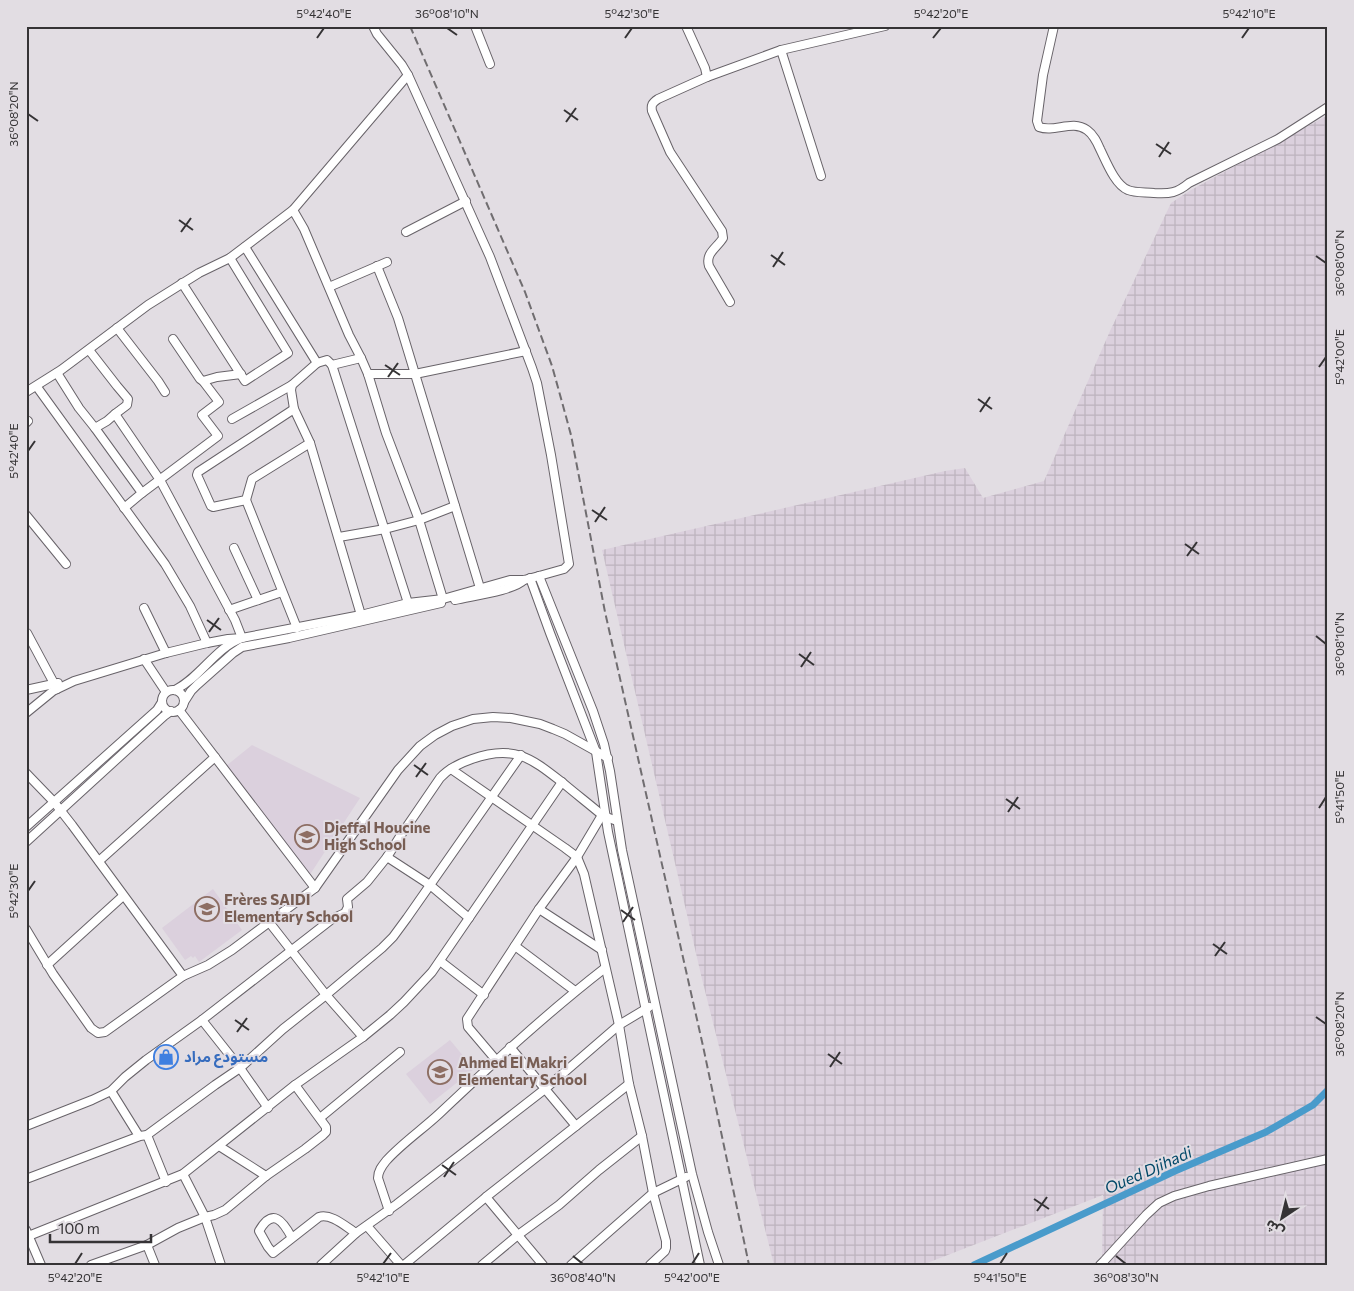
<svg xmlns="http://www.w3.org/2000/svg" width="1354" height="1291" font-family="Commissioner,'Noto Sans Arabic',sans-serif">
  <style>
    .industrial { fill: url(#industrial-grid) }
    .built { fill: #dbd0dd }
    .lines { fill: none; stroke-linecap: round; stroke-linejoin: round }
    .canal { stroke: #499bcb; stroke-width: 7 }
    .street-casing { stroke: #686369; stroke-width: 10 }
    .street { stroke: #fff; stroke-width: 8 }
    .rail { stroke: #706d70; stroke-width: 2; stroke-dasharray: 8 4; stroke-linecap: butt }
    .ticks { fill: none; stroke: #353335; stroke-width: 2 }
    .labels { text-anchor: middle; stroke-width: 4; stroke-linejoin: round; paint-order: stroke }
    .education-label { font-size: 15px; font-weight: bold; fill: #785e54; stroke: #e2dde3; text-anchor: start }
    .shop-label { font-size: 15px; font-weight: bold; fill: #366cbe; stroke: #e2dde3; text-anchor: start }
    .water-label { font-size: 16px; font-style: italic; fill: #024868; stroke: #e2dde3 }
    .neatline { fill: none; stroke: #353335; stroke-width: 2 }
    .ticks-label { font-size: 12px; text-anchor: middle; fill: #353335 }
  </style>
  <defs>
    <pattern id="industrial-grid" width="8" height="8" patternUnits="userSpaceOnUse" patternTransform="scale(1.25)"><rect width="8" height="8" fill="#dbd0dd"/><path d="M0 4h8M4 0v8" fill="none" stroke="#bdb3be"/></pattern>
  </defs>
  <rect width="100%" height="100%" fill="#e2dde3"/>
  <!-- industrial -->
  <path class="industrial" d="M1328,115v1150h-226l1,-70 -181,70h-148l-72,-286 -100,-429 343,-79 20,-3 18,30 61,-17 66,-150 61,-128 20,-13z"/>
  <!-- built -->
  <g class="built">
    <path d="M252,745l108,53 -51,78 -83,-110z"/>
    <path d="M213,889l29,41 -43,32 -4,-6 -2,2 -2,-2 -6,4 -23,-32z"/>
    <path d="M450,1040l24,29 -44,35 -24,-30z"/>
  </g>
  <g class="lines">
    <!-- canal -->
    <path class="canal" d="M974,1265l201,-94 91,-39 47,-27 15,-15"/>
    <defs>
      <g id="street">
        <path d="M475,26l15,38"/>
        <path d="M686,26l19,42 2,9 74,-27 104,-24"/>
        <path d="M1054,26l-11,49 -6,46 2,6c16,6 33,-8 48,3 7,5 10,12 13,19 6,12 15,36 28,41 7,3 18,2 26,3 16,1 23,0 35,-10l89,-44 50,-32"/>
        <path d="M781,50l40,126"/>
        <path d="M707,77l-49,22c-6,4 -7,6 -6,12l18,41 52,79 1,7c-6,10 -18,15 -14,28l21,36"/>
        <path d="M293,210l11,19 45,106 12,23 7,16 18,59 33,87 24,79"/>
        <path d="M406,232l60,-31"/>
        <path d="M245,247l72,116 10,-3 5,5 76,238"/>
        <path d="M377,266l21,52 82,270"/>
        <path d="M182,283l63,98 43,-28 -58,-95"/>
        <path d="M329,287l58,-25"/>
        <path d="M117,328l41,53 7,11"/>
        <path d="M173,339l27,40 3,2 14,-4 24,-3"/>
        <path d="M89,350l28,36 11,13 -1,6 -12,9"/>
        <path d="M317,363l-25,22 -1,5 3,19 16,34 51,172"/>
        <path d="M332,365l29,-7"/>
        <path d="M368,374h47l111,-23"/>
        <path d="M37,387l128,177 25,42 17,37"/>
        <path d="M26,392l35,-22 87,-65 51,-32 31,-15 63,-48 115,-135 -6,-10 -25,-31 -4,-8"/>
        <path d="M294,409l-96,63 -1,3 14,31 2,1 33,-7 6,-21 58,-36"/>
        <path d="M232,419l60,-34"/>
        <path d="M26,423l2,-2"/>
        <path d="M95,428l47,65 -18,15"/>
        <path d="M142,493l76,-57 -16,-21 17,-13 -16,-21"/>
        <path d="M246,500l51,128"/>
        <path d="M26,515l40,49"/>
        <path d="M339,537l46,-8 34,-9 36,-14"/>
        <path d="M234,548l24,52"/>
        <path d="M539,576l54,135 11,33 6,27 12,79 70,324 16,58 11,33"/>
        <path d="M530,578l20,55 46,119 12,80 92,433"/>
        <path d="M455,600c16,-4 58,-9 69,-20"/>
        <path d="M144,608l22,45"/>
        <path d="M229,610l53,-18"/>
        <path d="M27,633l30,56"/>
        <path d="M144,659l22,33"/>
        <path d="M26,690l32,-7"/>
        <path d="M175,690c26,-13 40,-42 67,-52l119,-23 47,-12 35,-4 67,-19h14l15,-4 25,-7 5,-5 -18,-109 -14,-72 -5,-15 -42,-111 -82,-182"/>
        <circle cx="173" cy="701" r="11"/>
        <path d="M184,702l7,-11 6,-6 36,-32 9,-6 47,-9 152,-35"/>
        <path d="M179,710l136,178"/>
        <path d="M26,713l27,-22 21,-10 92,-28 41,-10 21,-4 14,-1 -7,-18 -75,-140 -45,-66 -8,7 -12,7 -16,-20 -22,-35"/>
        <path d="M451,769l114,79 12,9 7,17 35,151 10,59 13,52 11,57 13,48v7l-1,3 -15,14"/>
        <path d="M26,773l28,29 18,23 111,151"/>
        <path d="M26,827l131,-117 5,-8"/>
        <path d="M26,842l138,-126 7,-5"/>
        <path d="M387,857l43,28 39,33"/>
        <path d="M99,861l116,-104"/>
        <path d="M539,909l63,41"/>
        <path d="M269,922l57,73 37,42"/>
        <path d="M26,929l27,45 38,54 7,5 7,-1 78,-56 25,-11 24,-15 83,-62 83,-118 22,-24 15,-11 17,-9 21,-7 20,-2 18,1 29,6 13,5 12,5 43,24"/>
        <path d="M515,946l60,45"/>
        <path d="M440,961l44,34"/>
        <path d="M47,965l76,-69"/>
        <path d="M202,1020l38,48 28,40"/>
        <path d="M510,1047l66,79"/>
        <path d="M496,1060l-28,-33 -1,-8 72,-110 38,-52 25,-42"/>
        <path d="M111,1091l28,45"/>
        <path d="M320,1118l80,-66"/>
        <path d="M26,1126l66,-26 19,-9 14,-14 21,-17 56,-40 130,-101 13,-6 3,-6 -1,-8 20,-17 20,-25 14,-22 39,-57c8,-9 20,-15 32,-19 42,-15 59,-1 91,24 13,11 26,21 39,32l7,3 8,3"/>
        <path d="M147,1135l19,47"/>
        <path d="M219,1146l47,30"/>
        <path d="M183,1174l22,43 16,48"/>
        <path d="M26,1179l114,-43 7,-1 68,-50 25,-17 43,-39 43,-34 56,-47 11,-11 14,-19 114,-163"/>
        <path d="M486,1197l57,68"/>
        <path d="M389,1211l-11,-33c0,-7 4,-12 8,-17 15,-17 37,-32 54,-48 53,-50 107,-100 165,-145"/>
        <path d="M367,1226l34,39"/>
        <path d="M26,1230l15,35"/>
        <path d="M26,1237l157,-63 112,-89 68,-48 27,-22 14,-13 28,-30 130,-190"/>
        <path d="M292,1238c-9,-17 -19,-31 -33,-7l9,16 5,6 46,-36c12,-4 27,10 37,16"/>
        <path d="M147,1245l8,20"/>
        <path d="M91,1265l56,-20 31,-17 27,-11 9,-2 11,-5 41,-34 39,-27 18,-14 3,-3v-5l-31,-42"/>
        <path d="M321,1265l35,-32 41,-29 148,-115 74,-64 30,-18"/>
        <path d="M404,1265l82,-68 143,-113"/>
        <path d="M482,1265l36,-30 41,-30 40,-35 43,-34"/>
        <path d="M571,1265l82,-72 33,-16"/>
        <path d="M1100,1265l4,-4 42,-46 13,-12 15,-7 35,-10 119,-27"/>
      </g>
    </defs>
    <!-- street casing -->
    <use href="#street" class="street-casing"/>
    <!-- street -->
    <use href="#street" class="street"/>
    <!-- rail -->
    <path class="rail" d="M410,26l115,266 27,74 10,36 9,33 34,177 98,434 46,219"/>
  </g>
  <!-- ticks -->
  <path class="ticks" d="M447,28l10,7M317,38l7,-10M625,38l7,-10M933,38l8,-10M1242,38l7,-10M564,110l14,10M28,114l10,7M566,122l10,-14M1156,144l15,10M1159,157l10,-15M179,220l14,10M181,232l10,-14M771,255l14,10M1316,256l10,7M773,267l10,-15M385,365l15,10M1319,367l7,-10M388,377l10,-14M978,399l14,10M980,412l10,-15M28,451l7,-10M592,510l15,10M595,522l10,-15M1185,544l14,10M1187,556l10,-14M207,620l14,10M209,632l10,-14M1316,636l10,8M799,654l15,11M801,667l10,-15M414,765l14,10M416,777l10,-14M1006,799l14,10M1319,808l7,-11M1008,812l10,-15M28,891l7,-10M621,910l14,10M623,922l10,-15M1213,944l14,10M1215,956l10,-14M1316,1017l10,7M235,1020l14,10M237,1032l10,-14M828,1054l14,10M830,1067l10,-15M442,1165l14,10M444,1177l10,-15M1034,1199l15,10M1037,1211l10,-14M573,1256l10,8M1116,1256l10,8M75,1264l7,-11M383,1264l8,-11M692,1264l7,-11M1000,1264l7,-11"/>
  <!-- icons -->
  <defs>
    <symbol id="school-ring" viewBox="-11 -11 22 22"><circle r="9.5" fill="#e2dde3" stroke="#8d6e63" stroke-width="1.5"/><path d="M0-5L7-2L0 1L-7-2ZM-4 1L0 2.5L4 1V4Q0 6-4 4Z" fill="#8d6e63"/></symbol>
    <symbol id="shop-ring" viewBox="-11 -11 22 22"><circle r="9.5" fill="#e2dde3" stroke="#3f7fe0" stroke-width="1.5"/><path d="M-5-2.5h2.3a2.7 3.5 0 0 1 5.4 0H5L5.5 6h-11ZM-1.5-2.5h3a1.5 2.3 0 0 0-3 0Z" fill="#3f7fe0"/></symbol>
  </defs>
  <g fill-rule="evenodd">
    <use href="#school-ring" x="293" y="823" width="28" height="28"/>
    <use href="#school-ring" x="193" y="895" width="28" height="28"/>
    <use href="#shop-ring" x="152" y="1043" width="28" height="28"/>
    <use href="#school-ring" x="426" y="1058" width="28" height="28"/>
  </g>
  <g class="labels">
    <!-- education labels -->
    <g class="education-label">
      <text x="324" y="833">Djeffal Houcine<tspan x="324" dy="17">High School</tspan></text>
      <text x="224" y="905">Frères SAIDI<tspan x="224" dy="17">Elementary School</tspan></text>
      <text x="458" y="1068">Ahmed El Makri<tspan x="458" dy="17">Elementary School</tspan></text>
    </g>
    <!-- shop labels -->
    <g class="shop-label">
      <text x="184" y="1062">مستودع مراد</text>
    </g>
    <!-- water labels -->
    <g class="water-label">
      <text transform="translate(1148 1170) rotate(-24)" y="6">Oued Djihadi</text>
    </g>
  </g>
  <!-- border -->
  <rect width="1354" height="1291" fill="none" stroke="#e2dde3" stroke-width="55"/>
  <!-- north arrow -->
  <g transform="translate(1282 1218) rotate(215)" stroke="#e2dde3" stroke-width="4" paint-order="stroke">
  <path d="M0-4L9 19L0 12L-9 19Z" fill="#353335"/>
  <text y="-8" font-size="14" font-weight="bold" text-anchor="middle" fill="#353335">ش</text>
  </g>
  <!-- scale -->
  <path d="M50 1234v8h101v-8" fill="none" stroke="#353335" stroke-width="2.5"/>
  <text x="58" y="1234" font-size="15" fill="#353335" stroke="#e2dde3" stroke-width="4" paint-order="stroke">100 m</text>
  <rect x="28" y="28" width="1298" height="1236" class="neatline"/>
  <g class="ticks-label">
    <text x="324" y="18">5°42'40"E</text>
    <text x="447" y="18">36°08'10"N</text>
    <text x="632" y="18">5°42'30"E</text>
    <text x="941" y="18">5°42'20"E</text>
    <text x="1249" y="18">5°42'10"E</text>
    <text transform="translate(14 114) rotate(-90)" y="4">36°08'20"N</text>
    <text transform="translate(1340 263) rotate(-90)" y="4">36°08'00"N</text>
    <text transform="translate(1340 357) rotate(-90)" y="4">5°42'00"E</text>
    <text transform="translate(14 451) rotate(-90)" y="4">5°42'40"E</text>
    <text transform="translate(1340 644) rotate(-90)" y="4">36°08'10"N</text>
    <text transform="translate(1340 797) rotate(-90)" y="4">5°41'50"E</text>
    <text transform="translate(14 891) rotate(-90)" y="4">5°42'30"E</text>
    <text transform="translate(1340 1024) rotate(-90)" y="4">36°08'20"N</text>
    <text x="75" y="1282">5°42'20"E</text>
    <text x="383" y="1282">5°42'10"E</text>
    <text x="583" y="1282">36°08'40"N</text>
    <text x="692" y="1282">5°42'00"E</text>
    <text x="1000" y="1282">5°41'50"E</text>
    <text x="1126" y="1282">36°08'30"N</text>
  </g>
</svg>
